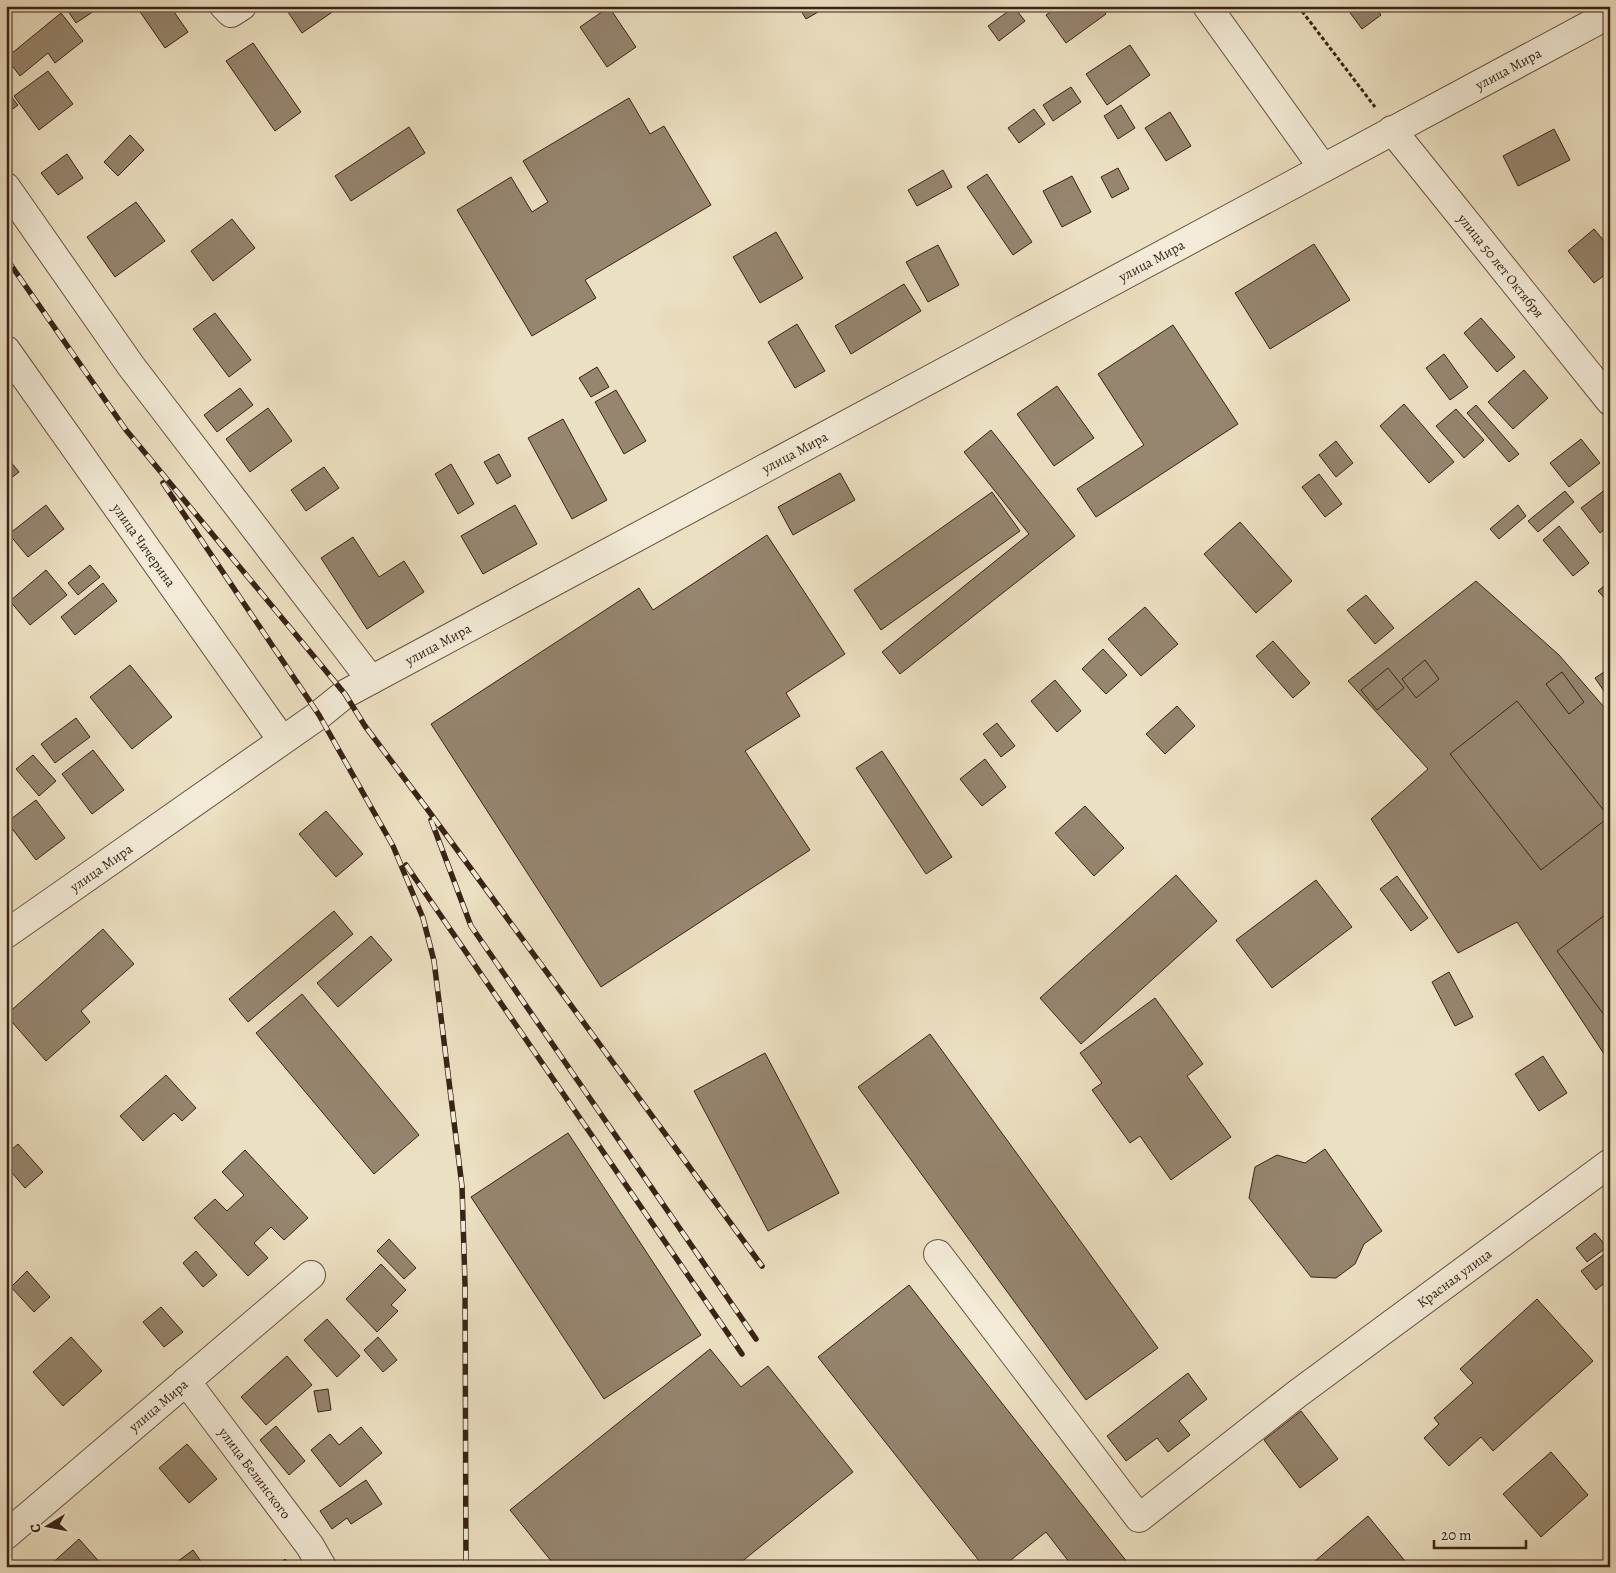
<svg xmlns="http://www.w3.org/2000/svg" width="1616" height="1573" font-family="Alegreya,serif">
  <style>
    .building { fill: #96856f; stroke: #392316 }
    .lines { fill: none; stroke-linecap: round; stroke-linejoin: round }
    .minor-casing { stroke: #665241; stroke-width: 30 }
    .path { stroke: #392316; stroke-width: 3; stroke-dasharray: 4 2.5; stroke-linecap: butt }
    .minor { stroke: #f3ebd7; stroke-width: 28 }
    .rail-casing { stroke: #392316; stroke-width: 5.5 }
    .rail { stroke: #f3ebd7; stroke-width: 4; stroke-dasharray: 11; stroke-linecap: butt }
    .labels { text-anchor: middle; stroke-width: 4; stroke-linejoin: round; paint-order: stroke }
    .street-label { font-size: 14px; fill: #392316; stroke: #f3ebd7 }
  </style>
  <rect width="100%" height="100%" fill="#ece0c2"/>
  <filter id="stains"><feTurbulence type="fractalNoise" baseFrequency=".004" numOctaves="4"/><feColorMatrix values="0 0 0 0 .2 0 0 0 0 .09 0 0 0 0 .02 0 0 0 .5 -.17"/></filter>
  <radialGradient id="worn" r=".72"><stop offset=".6" stop-color="#630" stop-opacity="0"/><stop offset="1" stop-color="#630" stop-opacity=".3"/></radialGradient>
  <!-- building -->
  <g class="building">
    <path d="M75,6h20l2,3 -21,14 -8,-12z"/>
    <path d="M136,6h34l18,26 -23,16z"/>
    <path d="M289,6h52l-39,27 -16,-24z"/>
    <path d="M798,6h26l1,2 -19,11z"/>
    <path d="M1059,6h41l6,8 -40,29 -20,-28z"/>
    <path d="M1345,6h30l6,9 -19,14z"/>
    <path d="M609,7l27,40 -29,20 -27,-40z"/>
    <path d="M1014,7l11,14 -26,20 -11,-15z"/>
    <path d="M61,13l22,28 -28,22 -7,-10 -28,23 -14,-18z"/>
    <path d="M253,43l48,69 -26,19 -49,-70z"/>
    <path d="M1130,45l20,30 -43,30 -21,-31z"/>
    <path d="M48,71l25,33 -34,26 -25,-34z"/>
    <path d="M1071,87l10,15 -28,19 -10,-16z"/>
    <path d="M8,93l10,12 -12,9v-19z"/>
    <path d="M629,98l21,36 14,-8 47,79 -126,75 11,18 -64,38 -75,-126 54,-33 21,35 16,-10 -25,-41z"/>
    <path d="M1121,105l14,23 -17,11 -14,-23z"/>
    <path d="M1034,109l11,15 -26,19 -11,-15z"/>
    <path d="M1170,112l21,34 -25,15 -21,-33z"/>
    <path d="M409,127l16,26 -74,48 -16,-25z"/>
    <path d="M1554,129l16,31 -52,26 -15,-30z"/>
    <path d="M130,135l14,15 -26,26 -14,-14z"/>
    <path d="M67,154l16,24 -25,17 -17,-22z"/>
    <path d="M1118,168l11,21 -17,9 -11,-21z"/>
    <path d="M943,170l9,17 -35,19 -9,-16z"/>
    <path d="M987,174l45,68 -19,13 -46,-68z"/>
    <path d="M1072,176l19,36 -29,15 -19,-36z"/>
    <path d="M136,202l29,39 -50,36 -28,-40z"/>
    <path d="M232,219l23,29 -42,33 -22,-30z"/>
    <path d="M1594,229l16,19v23l-16,12 -26,-32z"/>
    <path d="M776,232l27,46 -43,25 -27,-46z"/>
    <path d="M1314,244l36,56 -80,49 -35,-56z"/>
    <path d="M938,245l21,40 -31,17 -22,-40z"/>
    <path d="M904,284l17,27 -70,43 -16,-28z"/>
    <path d="M215,313l36,47 -22,17 -36,-48z"/>
    <path d="M1481,318l34,39 -18,15 -33,-39z"/>
    <path d="M797,324l28,47 -30,17 -27,-46z"/>
    <path d="M1173,325l65,99 -142,93 -19,-28 67,-44 -46,-71z"/>
    <path d="M1444,354l24,33 -18,13 -24,-32z"/>
    <path d="M597,367l12,20 -18,10 -12,-19z"/>
    <path d="M1524,370l24,28 -35,31 -25,-27z"/>
    <path d="M1057,386l37,52 -40,28 -37,-52z"/>
    <path d="M240,388l13,17 -36,27 -13,-17z"/>
    <path d="M616,390l30,51 -22,13 -29,-52z"/>
    <path d="M1404,404l50,58 -25,21 -49,-57z"/>
    <path d="M1476,405l43,49 -10,8 -42,-49z"/>
    <path d="M268,408l24,33 -42,31 -24,-33z"/>
    <path d="M1456,409l28,31 -20,18 -28,-32z"/>
    <path d="M563,419l44,81 -35,19 -44,-81z"/>
    <path d="M991,430l84,106 -175,138 -18,-22 147,-118 -65,-82z"/>
    <path d="M1581,439l19,24 -31,24 -19,-24z"/>
    <path d="M1336,441l17,22 -17,14 -17,-22z"/>
    <path d="M499,454l12,22 -14,8 -13,-22z"/>
    <path d="M6,456l13,16 -13,10z"/>
    <path d="M451,464l23,40 -16,10 -23,-40z"/>
    <path d="M324,467l15,21 -33,23 -15,-21z"/>
    <path d="M840,473l15,27 -62,35 -15,-28z"/>
    <path d="M1319,474l23,30 -17,13 -23,-30z"/>
    <path d="M1610,486v39l-10,8 -19,-25z"/>
    <path d="M1565,491l9,11 -36,30 -10,-11z"/>
    <path d="M992,492l28,39 -139,99 -27,-40z"/>
    <path d="M46,505l18,24 -36,28 -19,-23z"/>
    <path d="M515,505l22,39 -54,30 -22,-38z"/>
    <path d="M1518,505l8,11 -27,23 -9,-10z"/>
    <path d="M1240,522l52,59 -36,32 -52,-59z"/>
    <path d="M1559,526l30,37 -16,13 -30,-36z"/>
    <path d="M767,535l78,119 -59,39 14,23 -55,35 65,99 -209,137 -170,-263 208,-136 14,22z"/>
    <path d="M353,537l26,40 25,-16 20,31 -57,37 -46,-71z"/>
    <path d="M90,565l10,12 -22,18 -10,-12z"/>
    <path d="M46,570l21,25 -37,30 -20,-24z"/>
    <path d="M1476,581l83,74 51,59v349l-93,-141 -59,31 -87,-134 57,-50 -80,-88z"/>
    <path d="M1610,581v23l-12,-13z"/>
    <path d="M103,583l14,18 -42,34 -14,-18z"/>
    <path d="M1366,595l28,33 -19,16 -28,-34z"/>
    <path d="M1145,607l33,37 -37,32 -33,-37z"/>
    <path d="M1273,641l37,42 -17,15 -37,-42z"/>
    <path d="M1103,649l24,26 -21,19 -24,-25z"/>
    <path d="M1425,660l14,19 -23,19 -14,-19z"/>
    <path d="M130,665l42,52 -40,32 -42,-52z"/>
    <path d="M1388,668l16,20 -27,22 -16,-20z"/>
    <path d="M1610,668v32l-15,-22z"/>
    <path d="M1562,672l22,30 -15,12 -23,-30z"/>
    <path d="M1055,680l26,31 -24,21 -26,-31z"/>
    <path d="M1517,701l92,116 -68,53 -91,-116z"/>
    <path d="M1177,706l18,20 -30,28 -19,-20z"/>
    <path d="M76,718l14,19 -35,26 -14,-19z"/>
    <path d="M997,723l18,23 -14,11 -18,-23z"/>
    <path d="M93,750l31,40 -32,24 -30,-40z"/>
    <path d="M882,751l70,106 -26,17 -70,-106z"/>
    <path d="M33,755l23,26 -17,15 -23,-27z"/>
    <path d="M985,759l21,28 -24,19 -22,-27z"/>
    <path d="M36,800l29,38 -29,22 -29,-38z"/>
    <path d="M1085,806l39,42 -30,28 -39,-43z"/>
    <path d="M326,811l37,43 -27,23 -37,-43z"/>
    <path d="M1176,875l41,46 -136,123 -41,-46z"/>
    <path d="M1397,876l31,42 -17,13 -31,-42z"/>
    <path d="M1316,880l36,47 -80,61 -36,-48z"/>
    <path d="M334,911l19,23 -105,88 -19,-23z"/>
    <path d="M1609,912l1,2v109l-53,-72z"/>
    <path d="M103,929l31,35 -53,47 9,11 -44,39 -40,-46z"/>
    <path d="M371,936l21,24 -54,47 -21,-24z"/>
    <path d="M1449,972l24,45 -18,9 -23,-44z"/>
    <path d="M302,994l117,141 -45,39 -118,-141z"/>
    <path d="M1155,998l48,66 -16,12 44,61 -60,43 -31,-44 -10,7 -38,-53 10,-7 -22,-30z"/>
    <path d="M930,1034l228,314 -72,52 -228,-313z"/>
    <path d="M765,1053l74,140 -71,38 -74,-140z"/>
    <path d="M1543,1056l24,37 -28,18 -24,-37z"/>
    <path d="M166,1075l30,33 -14,13 -8,-8 -31,28 -23,-25z"/>
    <path d="M568,1133l133,202 -97,64 -133,-202z"/>
    <path d="M18,1144l25,28 -18,16 -19,-22v-12z"/>
    <path d="M1325,1149l57,82 -18,13 -9,20 -19,14 -25,-1 -62,-79 6,-31 22,-12 28,8z"/>
    <path d="M245,1150l63,68 -24,22 -13,-13 -17,16 14,15 -20,18 -54,-58 21,-19 12,12 17,-16 -22,-23z"/>
    <path d="M1595,1233l12,14 -20,15 -11,-14z"/>
    <path d="M389,1239l27,29 -12,11 -27,-28z"/>
    <path d="M1610,1250v43l-7,-9 -7,6 -15,-19z"/>
    <path d="M196,1251l21,24 -14,12 -20,-24z"/>
    <path d="M381,1264l25,26 -15,15 7,6 -21,21 -31,-33z"/>
    <path d="M27,1271l23,26 -16,15 -23,-25z"/>
    <path d="M909,1285l222,282h-58l-27,-35 -44,35h-18l-166,-210z"/>
    <path d="M1537,1299l56,62 -100,90 -12,-14 -32,29 -25,-28 15,-14 -5,-6 39,-35 -13,-14z"/>
    <path d="M161,1307l22,25 -19,15 -21,-25z"/>
    <path d="M327,1319l33,37 -23,21 -33,-37z"/>
    <path d="M71,1337l31,34 -39,35 -30,-34z"/>
    <path d="M378,1337l19,23 -14,12 -19,-22z"/>
    <path d="M710,1349l31,38 27,-21 85,106 -118,95h-179l-46,-57z"/>
    <path d="M287,1356l25,29 -46,40 -25,-28z"/>
    <path d="M1188,1373l19,26 -28,22 11,14 -22,17 -11,-14 -31,23 -19,-25z"/>
    <path d="M328,1389l3,21 -13,2 -4,-21z"/>
    <path d="M1301,1411l37,48 -38,29 -36,-48z"/>
    <path d="M276,1426l29,35 -16,14 -29,-35z"/>
    <path d="M361,1427l21,26 -42,34 -29,-37 19,-16 9,11z"/>
    <path d="M187,1444l30,35 -28,24 -30,-35z"/>
    <path d="M1551,1452l37,43 -47,42 -38,-43z"/>
    <path d="M366,1480l16,24 -31,20 -4,-6 -15,11 -12,-18z"/>
    <path d="M1368,1516l37,45 -6,6h-91z"/>
    <path d="M79,1539l25,28h-56z"/>
    <path d="M193,1550l12,17h-35z"/>
    <path d="M285,1559l7,8h-16z"/>
  </g>
  <g class="lines">
    <defs>
      <g id="minor">
        <path d="M224,6l7,7 11,-7"/>
        <path d="M1207,6l116,162"/>
        <path id="s1" d="M1392,130l218,271"/>
        <path d="M6,187l125,179 240,314"/>
        <path id="s2" d="M6,350l276,390"/>
        <path id="s3" d="M6,934l313,-219 26,-21 1265,-680"/>
        <path id="s4" d="M938,1254l201,264 158,-124 313,-231"/>
        <path id="s5" d="M186,1381l124,165 12,21"/>
        <path id="s6" d="M6,1535l305,-260"/>
      </g>
    </defs>
    <!-- minor casing -->
    <use href="#minor" class="minor-casing"/>
    <!-- path -->
    <path class="path" d="M1298,6l77,101"/>
    <!-- minor -->
    <use href="#minor" class="minor"/>
    <defs>
      <g id="rail">
        <path d="M6,258l120,172 219,264 20,32 60,80 337,460"/>
        <path d="M163,483l156,232 74,131 30,72 11,43 28,225 3,98 1,283"/>
        <path d="M431,820l40,106 285,413"/>
        <path d="M406,865l336,489"/>
      </g>
    </defs>
    <!-- rail casing -->
    <use href="#rail" class="rail-casing"/>
    <!-- rail -->
    <use href="#rail" class="rail"/>
  </g>
  <g class="labels">
    <!-- street labels -->
    <g class="street-label">
      <text dy="5" stroke="none"><textPath href="#s3" startOffset="1736">улица Мира</textPath></text>
      <text dy="5" stroke="none"><textPath href="#s3" startOffset="1331">улица Мира</textPath></text>
      <text dy="5" stroke="none"><textPath href="#s1" startOffset="174">улица 50 лет Октября</textPath></text>
      <text dy="5" stroke="none"><textPath href="#s3" startOffset="926">улица Мира</textPath></text>
      <text dy="5" stroke="none"><textPath href="#s2" startOffset="239">улица Чичерина</textPath></text>
      <text dy="5" stroke="none"><textPath href="#s3" startOffset="521">улица Мира</textPath></text>
      <text dy="5" stroke="none"><textPath href="#s3" startOffset="116">улица Мира</textPath></text>
      <text dy="5" stroke="none"><textPath href="#s4" startOffset="728">Красная улица</textPath></text>
      <text dy="5" stroke="none"><textPath href="#s6" startOffset="200">улица Мира</textPath></text>
      <text dy="5" stroke="none"><textPath href="#s5" startOffset="115">улица Белинского</textPath></text>
    </g>
  </g>
  <!-- margin -->
  <rect width="1616" height="1573" fill="none" stroke="#ece0c2" stroke-width="25"/>
  <rect x="8" y="8" width="1601" height="1558" fill="none" stroke="#392316" stroke-width="2.5"/>
  <rect x="12" y="12" width="1591" height="1548" fill="none" stroke="#392316"/>
  <!-- north arrow -->
  <g transform="translate(48 1526) rotate(260)" stroke="#f3ebd7" stroke-width="4" paint-order="stroke">
  <path d="M0-4L9 19L0 12L-9 19Z" fill="#392316"/>
  <text y="-8" font-size="14" font-weight="bold" text-anchor="middle" fill="#392316">С</text>
  </g>
  <!-- scale -->
  <path d="M1434 1540v8h92v-8" fill="none" stroke="#392316" stroke-width="2.5"/>
  <text x="1441" y="1540" font-size="15" fill="#392316" stroke="#f3ebd7" stroke-width="4" paint-order="stroke">20 m</text>
  <rect width="100%" height="100%" filter="url(#stains)"/>
  <rect width="100%" height="100%" fill="url(#worn)"/>
</svg>
